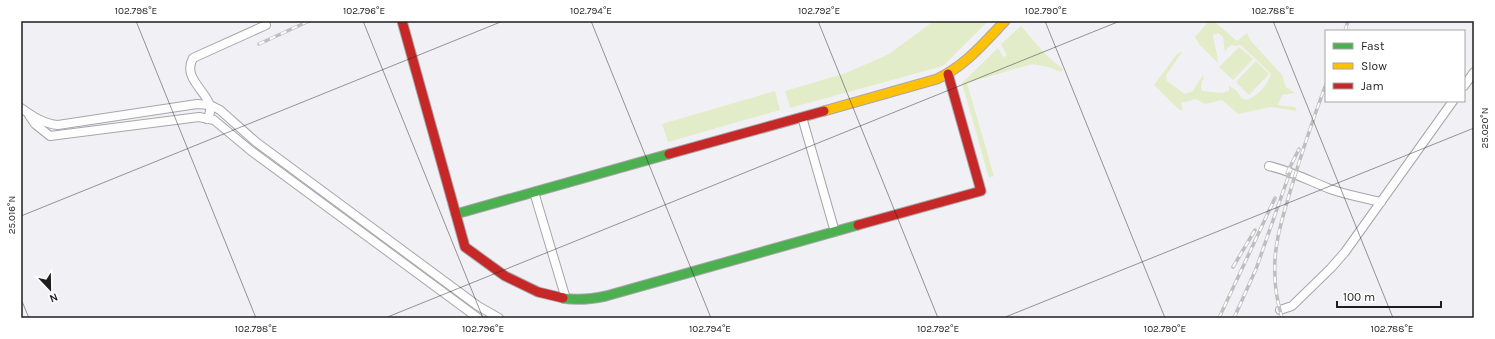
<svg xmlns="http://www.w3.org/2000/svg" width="1495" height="339" font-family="Karla,sans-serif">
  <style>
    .green { fill: #e3ecc8 }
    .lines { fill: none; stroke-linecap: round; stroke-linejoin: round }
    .street-casing { stroke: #a7a6aa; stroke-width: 10 }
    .fast-casing { stroke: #a7a6aa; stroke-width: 11 }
    .slow-casing { stroke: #a7a6aa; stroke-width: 11 }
    .jam-casing { stroke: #a7a6aa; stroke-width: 11 }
    .street { stroke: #fdfdfe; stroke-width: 8 }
    .fast { stroke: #4caf50; stroke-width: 9 }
    .slow { stroke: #ffc107; stroke-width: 9 }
    .jam { stroke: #c62828; stroke-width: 9 }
    .rail-casing { stroke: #bebebf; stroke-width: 3.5 }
    .rail { stroke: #fff; stroke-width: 2; stroke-dasharray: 6; stroke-linecap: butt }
    .ticks { fill: none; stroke: #1e1e21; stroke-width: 1; stroke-opacity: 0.45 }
    .neatline { fill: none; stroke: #1e1e21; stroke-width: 1.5 }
    .ticks-label { font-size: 10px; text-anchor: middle; fill: #1e1e21 }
  </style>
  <rect width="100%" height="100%" fill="#f1f1f5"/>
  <!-- green -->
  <g class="green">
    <path d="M934,21h54l-45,45 -153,42 -5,-17 61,-18 43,-19z"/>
    <path d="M1209,21h6v1l22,19 10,-8 4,8 31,34 4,12 9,6 -13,2 -4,10 17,2 2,4 -26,-4 -33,7 -16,-14 -17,4 -9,-5 -15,4 2,8 -5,-2 -24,-24 23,-31 6,-3 -17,24 1,6 18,13 8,-3 10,-16 1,4 -2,2 -1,7 2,3 19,2 7,-2v-5c6,3 9,5 12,12l6,2c11,-5 20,-14 24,-26l-30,-29 -5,1 -5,-1 -4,3 -2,5 -2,-16 -5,-4 -5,2c1,10 5,19 5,28l-19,-19 -4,-7z"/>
    <path d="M1021,26l25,29 17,14 -2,3 -13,-5 -16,-3 -65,19 27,93 -5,2 -27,-95 36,-35 5,9 4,-2 -6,-11z"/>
    <path d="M1239,47l14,12 -20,21 -14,-13z"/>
    <path d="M1256,61l13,13 -20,21 -13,-13z"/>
    <path d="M775,91l5,19 -112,32 -6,-18z"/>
  </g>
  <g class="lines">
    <defs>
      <g id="street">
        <path d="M1464,86l10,-14"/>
        <path d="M21,108c11,8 23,16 37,17l139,-21 13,1 10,5 36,32 222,164 21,12"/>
        <path d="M29,115l6,9 15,12 149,-19 15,3 36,30 228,168"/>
        <path d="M802,117l33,115"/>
        <path d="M207,119c15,-22 -28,-36 -14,-61l73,-33"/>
        <path d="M1269,166c22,5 41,15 61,23 17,6 34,9 51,13"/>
        <path d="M534,192l32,107"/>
        <path d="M1280,310l12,-4 39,-38 14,-16 108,-151"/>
      </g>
      <g id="fast">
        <path d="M456,214l213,-60"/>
        <path d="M563,298c15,3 29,1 43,-2l252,-71"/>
      </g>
      <path id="slow" d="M824,111l113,-32c28,-13 47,-36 68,-58"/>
      <g id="jam">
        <path d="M402,21l63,226 40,29 33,16 25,6"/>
        <path d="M669,154l155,-43"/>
        <path d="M858,225l123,-34 -33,-117"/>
      </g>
    </defs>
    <!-- street casing -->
    <use href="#street" class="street-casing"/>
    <!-- fast casing -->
    <use href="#fast" class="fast-casing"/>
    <!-- slow casing -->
    <use href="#slow" class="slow-casing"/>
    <!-- jam casing -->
    <use href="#jam" class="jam-casing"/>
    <!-- street -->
    <use href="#street" class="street"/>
    <!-- fast -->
    <use href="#fast" class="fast"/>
    <!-- slow -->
    <use href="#slow" class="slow"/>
    <!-- jam -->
    <use href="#jam" class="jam"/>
    <defs>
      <g id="rail">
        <path d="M1345,31l3,-10"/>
        <path d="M259,44l50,-23"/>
        <path d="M1287,173l12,-24"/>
        <path d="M1233,267l22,-37"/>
        <path d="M1219,318l56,-120"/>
        <path d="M1234,318l22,-49 35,-100"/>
        <path d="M1282,318c-4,-14 -7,-28 -7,-42 -2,-29 7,-57 15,-84 11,-37 23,-73 36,-108"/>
      </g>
    </defs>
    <!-- rail casing -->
    <use href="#rail" class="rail-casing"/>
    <!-- rail -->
    <use href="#rail" class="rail"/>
  </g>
  <!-- ticks -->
  <path class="ticks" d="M136,21l120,297M363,21l120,297M591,21l120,297M818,21l120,297M1045,21l120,297M1273,21l120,297M21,216l482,-195M21,299l8,19M385,318l735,-297M1003,318l471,-190"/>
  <!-- border -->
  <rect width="1495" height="339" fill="none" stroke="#ffffff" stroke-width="44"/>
  <!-- legend -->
  <rect x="1325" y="30" width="140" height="72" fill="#ffffff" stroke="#a5a5a6"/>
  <rect x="1333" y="43" width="20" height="6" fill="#4caf50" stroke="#a5a5a6"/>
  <text x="1361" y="50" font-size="12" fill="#1e1e21">Fast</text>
  <rect x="1333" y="63" width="20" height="6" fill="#ffc107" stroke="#a5a5a6"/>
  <text x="1361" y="70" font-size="12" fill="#1e1e21">Slow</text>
  <rect x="1333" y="83" width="20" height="6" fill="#c62828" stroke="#a5a5a6"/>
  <text x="1361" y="90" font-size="12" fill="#1e1e21">Jam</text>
  <!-- north arrow -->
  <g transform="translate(50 289) rotate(158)" stroke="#ffffff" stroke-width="3" paint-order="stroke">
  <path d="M0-3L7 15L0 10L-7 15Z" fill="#1e1e21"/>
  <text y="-6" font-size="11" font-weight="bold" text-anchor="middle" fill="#1e1e21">N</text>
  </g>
  <!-- scale -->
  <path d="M1337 301v6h104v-6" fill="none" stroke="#1e1e21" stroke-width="2"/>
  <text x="1343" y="301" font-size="12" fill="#1e1e21" stroke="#ffffff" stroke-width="3" paint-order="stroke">100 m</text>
  <rect x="22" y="22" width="1451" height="295" class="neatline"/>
  <g class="ticks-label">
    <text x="136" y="14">102.798°E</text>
    <text x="364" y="14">102.796°E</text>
    <text x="591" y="14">102.794°E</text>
    <text x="819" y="14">102.792°E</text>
    <text x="1046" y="14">102.790°E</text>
    <text x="1273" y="14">102.788°E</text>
    <text transform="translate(1484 128) rotate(-90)" y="4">25.020°N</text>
    <text transform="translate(11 215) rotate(-90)" y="4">25.016°N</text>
    <text x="256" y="332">102.798°E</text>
    <text x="483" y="332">102.796°E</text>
    <text x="710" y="332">102.794°E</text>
    <text x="938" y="332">102.792°E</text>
    <text x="1165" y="332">102.790°E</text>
    <text x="1392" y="332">102.788°E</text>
  </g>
</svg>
